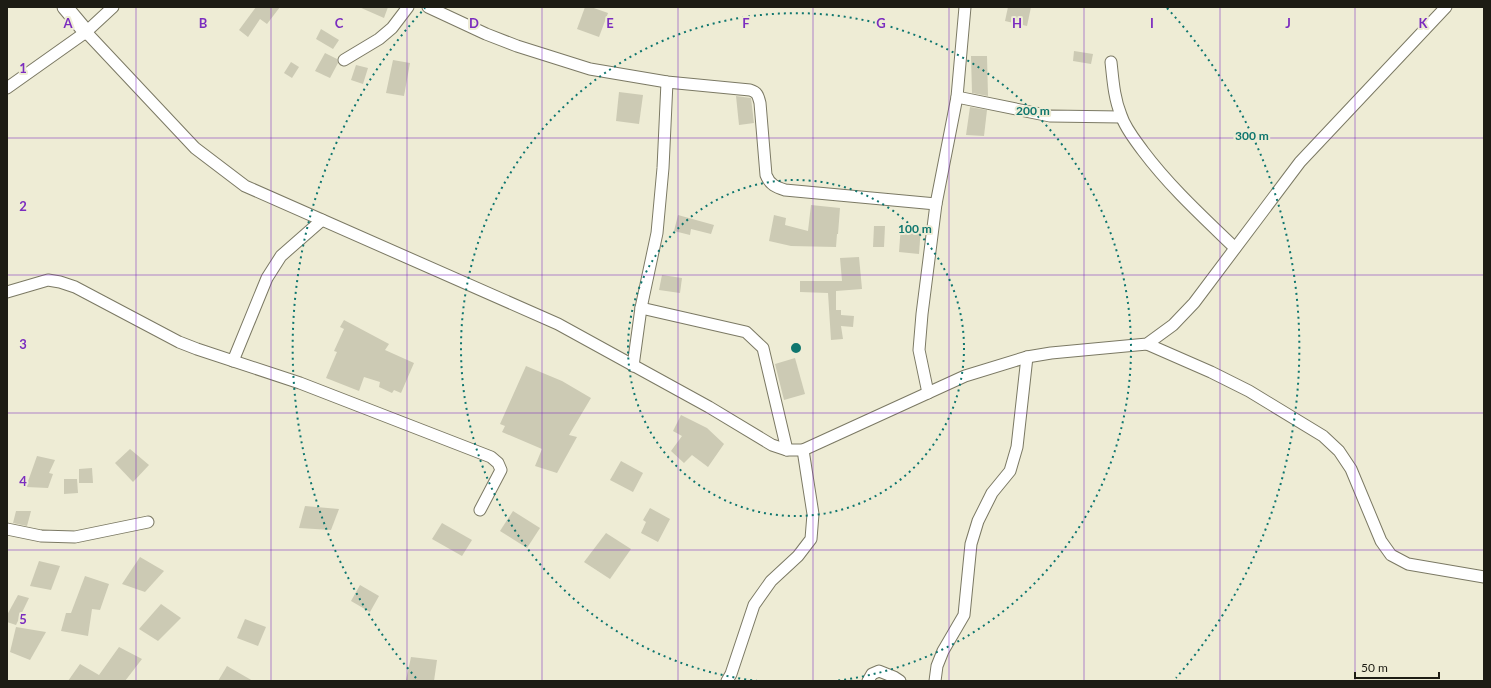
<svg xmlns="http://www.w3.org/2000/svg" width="1491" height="688" font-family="Lato,sans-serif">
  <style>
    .building { fill: #cccab4 }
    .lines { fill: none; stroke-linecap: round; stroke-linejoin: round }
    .street-casing { stroke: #7b7964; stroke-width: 13 }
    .secondary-casing { stroke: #7b7964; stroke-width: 17 }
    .street { stroke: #fff; stroke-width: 11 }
    .secondary { stroke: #fff; stroke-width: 15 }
    .grid { fill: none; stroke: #7b2cbf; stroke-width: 1; stroke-opacity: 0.55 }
    .ring { fill: none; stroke: #0f766e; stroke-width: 2; stroke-dasharray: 2 4 }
    .grid-label { font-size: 13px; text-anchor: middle; font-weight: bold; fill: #7b2cbf; stroke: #eeecd5; stroke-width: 4; stroke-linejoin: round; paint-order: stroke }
    .centre { fill: #0f766e; stroke: #eeecd5; stroke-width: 2 }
    .ring-label { font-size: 12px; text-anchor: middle; font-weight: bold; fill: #0f766e; stroke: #eeecd5; stroke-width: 4; stroke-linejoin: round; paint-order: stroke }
  </style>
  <rect width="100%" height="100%" fill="#eeecd5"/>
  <!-- building -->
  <g class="building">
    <path d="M256,7h24l-13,17 -7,-5 -12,18 -9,-7z"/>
    <path d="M359,7h29l-4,11z"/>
    <path d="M585,7h6l17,6 -9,24 -22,-8z"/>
    <path d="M1008,7h23l-4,19 -22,-5z"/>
    <path d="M321,29l18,11 -6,9 -17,-10z"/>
    <path d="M1074,51l19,3 -2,10 -18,-3z"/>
    <path d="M325,53l12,6 1,4 -8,15 -15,-7z"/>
    <path d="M971,56h16l1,40 -16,-3z"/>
    <path d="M393,60l17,3 -6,33 -18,-3z"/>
    <path d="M291,62l8,5 -7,11 -8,-5z"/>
    <path d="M356,65l12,3 -5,16 -12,-4z"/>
    <path d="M619,92l24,3 -4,29 -23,-3z"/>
    <path d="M736,96l15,2 3,25 -15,2z"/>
    <path d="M970,107l17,3 -3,26 -18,-1z"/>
    <path d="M811,205l29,3 -2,26h-1l-1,13 -45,-1 -22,-5 5,-26 12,3 -1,7 23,6z"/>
    <path d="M678,215l36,10 -3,9 -20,-5 -1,6 -16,-4z"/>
    <path d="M901,225l20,2 -2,27 -20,-2z"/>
    <path d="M874,226h11l-1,21h-11z"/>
    <path d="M859,257l3,32 -26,2v19h5v5l13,1 -1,11 -12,-1 2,13 -12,1 -3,-47 -28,-1v-11h42l-2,-23z"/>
    <path d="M662,275l20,3 -2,15 -21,-3z"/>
    <path d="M344,320l45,24 -4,6 29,13 -13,30 -7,-3 -2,3 -13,-6 1,-5 -16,-5 -5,14 -33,-13 11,-26 -3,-1 10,-22 -4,-2z"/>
    <path d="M795,358l10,36 -21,6 -9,-36z"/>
    <path d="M526,366l36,15 29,17 -22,37 8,2 -20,36 -22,-7 7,-17 -40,-17 3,-6 -5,-2z"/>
    <path d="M681,415l26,13 17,16 -16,23 -16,-12 -8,8 -13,-12 11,-15 -9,-5z"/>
    <path d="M130,449l19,16 -16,17 -18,-19z"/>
    <path d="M37,456l18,4 -6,13 4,1 -5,14 -22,-1z"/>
    <path d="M621,461l22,12 -10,19 -23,-12z"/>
    <path d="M92,468l1,15h-14v-14z"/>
    <path d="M64,479h13l1,14 -14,1z"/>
    <path d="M305,506l34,3 -8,21 -32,-2z"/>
    <path d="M650,508l20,11 -12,23 -17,-9 5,-11 -3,-2z"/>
    <path d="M16,511h15l-4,15 -14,-3z"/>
    <path d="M513,511l27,17 -13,20 -27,-17z"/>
    <path d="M442,523l30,17 -10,16 -30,-17z"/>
    <path d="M606,533l25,16 -21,30 -26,-17z"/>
    <path d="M140,557l24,14 -19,21 -23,-8z"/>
    <path d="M39,561l21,5 -9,24 -21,-4z"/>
    <path d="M85,576l24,8 -9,26 -8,-1 -4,27 -27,-5 5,-18h5z"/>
    <path d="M360,585l19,11 -9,16 -19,-11z"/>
    <path d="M18,595l11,3 -13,27 -9,-3v-7z"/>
    <path d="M161,604l20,14 -23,23 -19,-12z"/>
    <path d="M245,619l21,8 -8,19 -21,-8z"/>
    <path d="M16,627l30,5 -16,28 -20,-8z"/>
    <path d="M119,647l23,12 -17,22h-57l12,-17 19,11z"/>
    <path d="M411,657l26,3 -3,21 -28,-1z"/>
    <path d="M227,666l26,15h-35z"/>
  </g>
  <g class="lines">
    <defs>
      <g id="street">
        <path d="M428,7l58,27 31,12 73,23 77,13 83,8c7,2 8,5 10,13l6,72c4,10 10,12 19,15l151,14"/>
        <path d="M86,32l109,116 50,38 313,138 151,83 63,38 15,5h16l162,-74 62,-19 24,-4 96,-9 26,-19 21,-22 106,-141 146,-155"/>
        <path d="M344,60l35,-21 13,-11 16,-21"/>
        <path d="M1111,62c2,18 3,36 10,53 4,13 14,25 22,36 27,36 60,66 92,97"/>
        <path d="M7,88l79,-56 27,-25"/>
        <path d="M957,97l93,19 71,1"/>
        <path d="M7,292l41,-12 12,2 15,5 104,55 18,7 103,34 191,74 7,6 3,7 -21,40"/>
        <path d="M641,308l105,24 17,16 24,102"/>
        <path d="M1147,344l64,28 38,19 74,45 16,15 12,18 30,72 10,14 17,9 76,13"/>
        <path d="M233,361l34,-83 14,-22 41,-36"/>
        <path d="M633,366l8,-58 16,-75 6,-65 4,-86"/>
        <path d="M928,393l-9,-43 3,-36 14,-110 21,-107 8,-90"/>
        <path d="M7,529l34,7 34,1 73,-15"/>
        <path d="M727,681l4,-7 23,-69 17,-24 27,-25 13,-17 2,-25 -10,-64"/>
        <path d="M868,681l4,-7 7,-3 15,6 6,4"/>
        <path d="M935,681l2,-15 6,-15 21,-36 7,-71 7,-23 14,-28 18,-22 7,-24 10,-90"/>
      </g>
      <path id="secondary" d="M65,7l21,25"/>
    </defs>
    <!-- street casing -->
    <use href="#street" class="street-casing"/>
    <!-- secondary casing -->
    <use href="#secondary" class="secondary-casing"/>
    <!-- street -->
    <use href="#street" class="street"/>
    <!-- secondary -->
    <use href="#secondary" class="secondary"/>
  </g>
  <!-- grid -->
  <path class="grid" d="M136,7v674M271,7v674M407,7v674M542,7v674M678,7v674M813,7v674M949,7v674M1084,7v674M1220,7v674M1355,7v674M7,138h1477M7,275h1477M7,413h1477M7,550h1477"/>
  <!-- distance rings -->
  <g class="ring">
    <circle cx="796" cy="348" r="168"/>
    <path d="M758 681A335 335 0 1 1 834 681"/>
    <path d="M416 678A503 503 0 0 1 425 8M1167 8A503 503 0 0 1 1176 678"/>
  </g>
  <g class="grid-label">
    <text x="68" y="28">A</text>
    <text x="203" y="28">B</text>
    <text x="339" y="28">C</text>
    <text x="474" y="28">D</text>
    <text x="610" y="28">E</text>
    <text x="746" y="28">F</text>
    <text x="881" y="28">G</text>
    <text x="1017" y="28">H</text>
    <text x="1152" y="28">I</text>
    <text x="1288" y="28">J</text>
    <text x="1423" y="28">K</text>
    <text x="23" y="73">1</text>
    <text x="23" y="211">2</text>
    <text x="23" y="349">3</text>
    <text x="23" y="486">4</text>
    <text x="23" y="624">5</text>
  </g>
  <circle cx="796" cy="348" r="6" class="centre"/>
  <g class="ring-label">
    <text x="1033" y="115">200 m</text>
    <text x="1252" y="140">300 m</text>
    <text x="915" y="233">100 m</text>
  </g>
  <!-- border -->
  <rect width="1491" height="688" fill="none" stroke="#1d1c14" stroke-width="16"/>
  <!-- scale -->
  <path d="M1355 672v6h84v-6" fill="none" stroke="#1d1c14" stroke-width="2"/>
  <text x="1361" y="672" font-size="12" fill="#1d1c14" stroke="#eeecd5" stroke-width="3" paint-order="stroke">50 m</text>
</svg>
